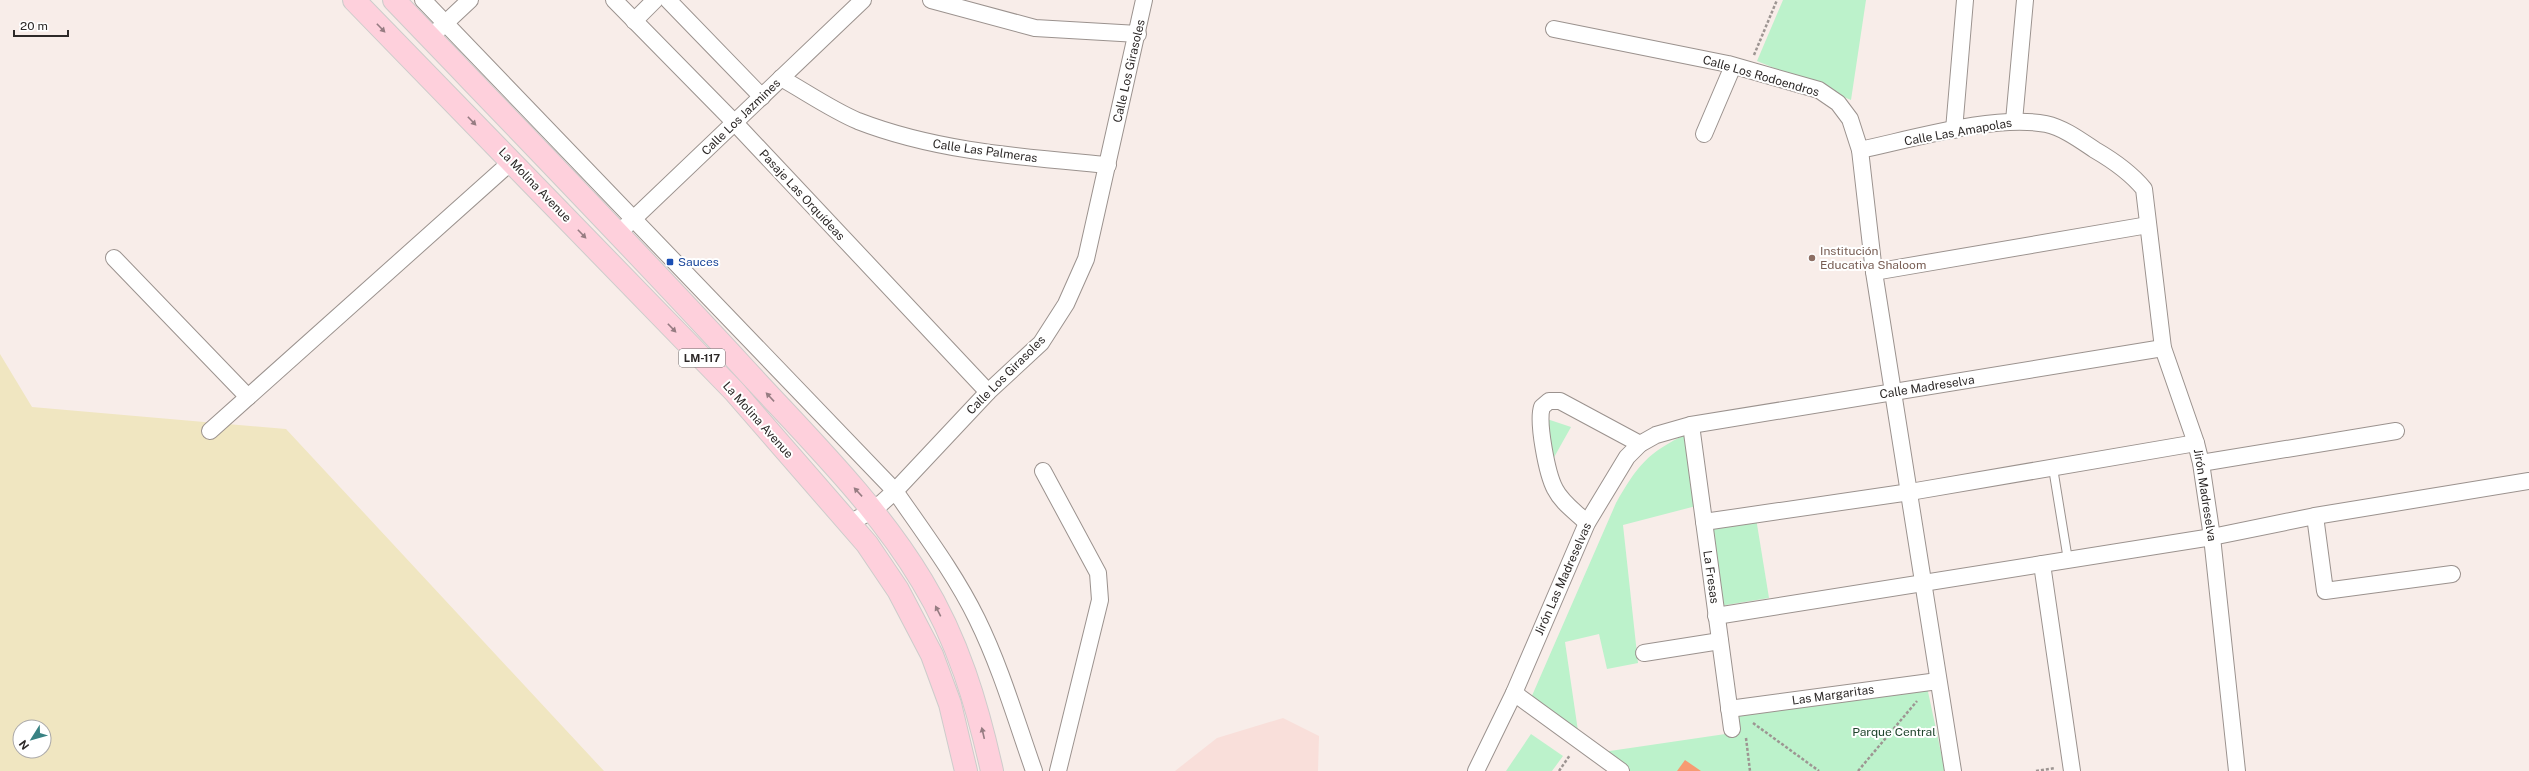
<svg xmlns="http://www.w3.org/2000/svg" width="2529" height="771" font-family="'Public Sans',sans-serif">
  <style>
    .industrial { fill: #f9dfda }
    .green { fill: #bcf2cb }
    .sand { fill: #f0e6c1; fill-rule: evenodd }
    .building { fill: #f79b71 }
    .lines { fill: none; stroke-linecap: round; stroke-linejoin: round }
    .lane-casing { stroke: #9b928e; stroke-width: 10 }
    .street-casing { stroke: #9b928e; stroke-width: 18 }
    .primary-casing { stroke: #cdcccb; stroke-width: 24 }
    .path { stroke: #9d9592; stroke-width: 2.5; stroke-dasharray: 3 2; stroke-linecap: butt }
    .lane { stroke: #fff; stroke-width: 8 }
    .street { stroke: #fff; stroke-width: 16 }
    .primary { stroke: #fed0dc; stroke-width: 22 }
    .oneway { fill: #967c82 }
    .education-dot { fill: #8d6e63; stroke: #fff; stroke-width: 1.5 }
    .transit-dot { fill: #1a4fb4; stroke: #fff; stroke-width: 1.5 }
    .labels { text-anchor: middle; stroke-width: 4; stroke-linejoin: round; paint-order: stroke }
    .shield { fill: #fff; stroke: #6c6968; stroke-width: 1 }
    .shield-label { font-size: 11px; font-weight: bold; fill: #2d2928 }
    .street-label { font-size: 12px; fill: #2d2928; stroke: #fff }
    .education-label { font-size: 12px; fill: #785e54; stroke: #fff; text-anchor: start }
    .transit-label { font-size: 12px; fill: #164399; stroke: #fff; text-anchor: start }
    .park-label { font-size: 12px; fill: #1f442c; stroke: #fff }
  </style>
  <rect width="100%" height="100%" fill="#f8ede9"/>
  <!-- industrial -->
  <path class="industrial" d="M1283,718l36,18 -1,35h-143l42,-33z"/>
  <!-- green -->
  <g class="green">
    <path d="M1783,0h83l-15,100 -94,-39z"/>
    <path d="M1532,414l39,13 -23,41z"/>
    <path d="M1687,434l9,72 -73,19 15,138 -31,6 -8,-35 -34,8 13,89 -47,-33 85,-195c21,-37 32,-51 71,-69z"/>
    <path d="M1756,518l13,80 -49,8 -13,-80z"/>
    <path d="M1927,687l18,84h-315l-27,-19 136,-20 -1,-18z"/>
    <path d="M1531,734l32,22 -11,15h-46z"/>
  </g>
  <!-- sand -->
  <path class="sand" d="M0,354l32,53 254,22 318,342h-604zM20,727h24v24h-24z"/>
  <!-- building -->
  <path class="building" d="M1685,760l16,11h-24z"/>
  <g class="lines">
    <defs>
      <path id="lane" d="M2053,468l15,92"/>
      <g id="street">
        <path d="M423,0l472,491c29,42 60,83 82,128 24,49 39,101 57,152"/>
        <path d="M614,0l121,123 253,269"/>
        <path d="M668,0l94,97"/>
        <path d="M931,0l104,28 103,6"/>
        <path d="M634,21l21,-21"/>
        <path d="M1554,29l174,35 91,26 19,13 12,16 10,31 14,122 79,499"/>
        <path d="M438,30l32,-30"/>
        <path d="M781,78c25,14 51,32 77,43 80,31 165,36 250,44"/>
        <path d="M2014,121l11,-121"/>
        <path d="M1954,130l11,-130"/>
        <path d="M1704,134l29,-68"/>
        <path d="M1860,150c52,-11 136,-36 186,-26 18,4 34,16 49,26 19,11 35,22 49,39l19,159 33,95 5,20 11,74 25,234"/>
        <path d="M626,226l237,-226"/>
        <path d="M114,258l134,139"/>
        <path d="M1874,272l274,-47"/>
        <path d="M1691,425l41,304"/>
        <path d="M210,431l301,-269"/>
        <path d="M2201,463l195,-32"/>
        <path d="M1043,471l55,102 2,27 -42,171"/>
        <path d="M2315,516l10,75 127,-17"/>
        <path d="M1704,522l206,-30 286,-49"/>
        <path d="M849,523l25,-13 21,-19 93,-99 53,-49 25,-39 20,-45 58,-259"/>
        <path d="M1587,523c-11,-11 -25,-20 -32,-34 -8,-15 -18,-67 -13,-82l7,-6h11l80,43"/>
        <path d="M2042,564l30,207"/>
        <path d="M1716,616l496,-79 103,-21 214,-35"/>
        <path d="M1644,653l76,-12"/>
        <path d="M1514,693l107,78"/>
        <path d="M1729,709l209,-28"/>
        <path d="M1476,771l38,-78 73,-170 40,-66 13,-13 16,-9 35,-10 472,-77"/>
      </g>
      <g id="primary">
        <path d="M354,0l380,391 133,153 31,46 34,65 18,49 16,67"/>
        <path d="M394,0c117,122 235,243 349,367 63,69 131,134 179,214 36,59 55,123 70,190"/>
      </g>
    </defs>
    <!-- lane casing -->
    <use href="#lane" class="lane-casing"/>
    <!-- street casing -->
    <use href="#street" class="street-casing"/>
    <!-- primary casing -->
    <use href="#primary" class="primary-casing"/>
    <!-- path -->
    <g class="path">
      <path d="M1754,55l23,-55"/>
      <path d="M1753,723l66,48"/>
      <path d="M1746,738l4,33"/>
      <path d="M1559,771l11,-16"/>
      <path d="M1858,771l59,-70"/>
      <path d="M2036,771l19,-3"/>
    </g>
    <!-- lane -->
    <use href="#lane" class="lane"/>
    <!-- street -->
    <use href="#street" class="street"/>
    <!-- primary -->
    <use href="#primary" class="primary"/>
  </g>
  <!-- one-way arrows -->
  <defs><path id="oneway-solid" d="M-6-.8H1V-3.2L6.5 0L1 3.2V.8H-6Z"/></defs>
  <g class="oneway">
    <use href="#oneway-solid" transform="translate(381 28) rotate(46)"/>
    <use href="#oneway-solid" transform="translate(472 121) rotate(46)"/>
    <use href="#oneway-solid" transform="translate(582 234) rotate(46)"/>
    <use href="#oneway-solid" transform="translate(672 328) rotate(46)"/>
    <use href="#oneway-solid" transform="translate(770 397) rotate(-133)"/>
    <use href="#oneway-solid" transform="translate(858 492) rotate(-133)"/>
    <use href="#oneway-solid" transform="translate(938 611) rotate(-117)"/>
    <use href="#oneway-solid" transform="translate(983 733) rotate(-103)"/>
  </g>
  <!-- markers -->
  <circle class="education-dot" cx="1812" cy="258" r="4"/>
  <rect class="transit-dot" x="666" y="258" width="8" height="8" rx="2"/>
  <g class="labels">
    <!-- shield labels -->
    <rect class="shield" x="679" y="349" width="46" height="18" rx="3"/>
    <g class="shield-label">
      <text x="702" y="362">LM-117</text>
    </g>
    <!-- street labels -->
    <g class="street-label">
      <text transform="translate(1129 71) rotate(-77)" y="4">Calle Los Girasoles</text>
      <text transform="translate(1761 76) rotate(16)" y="4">Calle Los Rodoendros</text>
      <text transform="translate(741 117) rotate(-44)" y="4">Calle Los Jazmines</text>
      <text transform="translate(1958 132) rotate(-10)" y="4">Calle Las Amapolas</text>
      <text transform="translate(985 151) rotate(8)" y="4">Calle Las Palmeras</text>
      <text transform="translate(535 185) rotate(46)" y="4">La Molina Avenue</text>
      <text transform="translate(802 195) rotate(47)" y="4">Pasaje Las Orquídeas</text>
      <text transform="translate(1006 375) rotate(-45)" y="4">Calle Los Girasoles</text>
      <text transform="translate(1927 387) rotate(-9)" y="4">Calle Madreselva</text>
      <text transform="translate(758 420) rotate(48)" y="4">La Molina Avenue</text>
      <text transform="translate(2205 495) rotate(81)" y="4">Jirón Madreselva</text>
      <text transform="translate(1711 577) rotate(82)" y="4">La Fresas</text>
      <text transform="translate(1563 579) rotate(-66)" y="4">Jirón Las Madreselvas</text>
      <text transform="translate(1833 695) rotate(-8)" y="4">Las Margaritas</text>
    </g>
    <!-- education labels -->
    <g class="education-label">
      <text x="1820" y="255">Institución<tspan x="1820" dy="14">Educativa Shaloom</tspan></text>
    </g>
    <!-- transit labels -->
    <g class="transit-label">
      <text x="678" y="266">Sauces</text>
    </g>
    <!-- park labels -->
    <g class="park-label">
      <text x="1894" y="736">Parque Central</text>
    </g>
  </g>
  <!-- north arrow -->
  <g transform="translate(32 739) rotate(233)"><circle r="19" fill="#ffffff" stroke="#aba9a9"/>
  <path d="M0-3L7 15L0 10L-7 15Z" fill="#398283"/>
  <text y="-6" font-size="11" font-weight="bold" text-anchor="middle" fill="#2d2928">N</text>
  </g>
  <!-- scale -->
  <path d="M14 30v6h54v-6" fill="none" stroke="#2d2928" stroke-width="2"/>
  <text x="20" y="30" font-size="12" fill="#2d2928" stroke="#ffffff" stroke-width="3" paint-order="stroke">20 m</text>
</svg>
